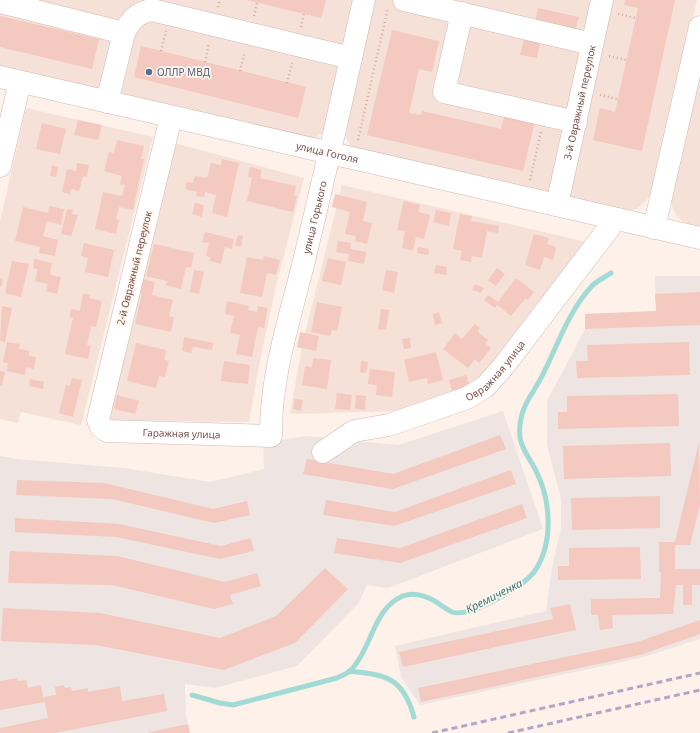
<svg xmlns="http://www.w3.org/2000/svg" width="700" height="733" font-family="'Noto Sans',sans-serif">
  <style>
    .residential { fill: #f5e1d7 }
    .industrial { fill: #eee5e2 }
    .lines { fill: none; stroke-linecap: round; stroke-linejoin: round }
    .stream { stroke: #a2dad6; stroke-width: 5 }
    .building { fill: #f3c9c0 }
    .minor-casing { stroke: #d3b8b0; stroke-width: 23 }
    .path { stroke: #d9aba2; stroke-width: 2.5; stroke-dasharray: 1 3; stroke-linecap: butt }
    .minor { stroke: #fff; stroke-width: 22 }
    .rail { stroke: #b1a6c8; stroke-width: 3; stroke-dasharray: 6 4; stroke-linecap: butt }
    .service-dot { fill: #5c6f8a; stroke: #fff6f0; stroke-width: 1.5 }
    .labels { text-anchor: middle; stroke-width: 3.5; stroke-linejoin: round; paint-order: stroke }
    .service-label { font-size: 10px; fill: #4e5e75; stroke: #fff6f0; text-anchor: start }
    .street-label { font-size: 10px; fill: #79524b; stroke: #fff6f0 }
    .water-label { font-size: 11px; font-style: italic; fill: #3b7674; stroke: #fff6f0 }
  </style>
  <rect width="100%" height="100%" fill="#fdf1e9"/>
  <!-- residential -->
  <g class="residential">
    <path d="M0,0h356l-26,125 -7,8 -9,5 -314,-70z"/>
    <path d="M374,0h323l-45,193 -7,9 -9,7 -9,2 -265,-58 -11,-7 -5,-8 1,-14z"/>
    <path d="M700,67v160l-17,-5 -7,-7 -4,-9v-13z"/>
    <path d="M26,108l127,29 -72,288 -60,-13 -3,11 -18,-4v-198z"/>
    <path d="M175,143l129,35 -28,108 -16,74 -11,62 -141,-2z"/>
    <path d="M342,185l249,58 -116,144 -78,24 -107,3 12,-68z"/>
  </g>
  <!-- industrial -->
  <g class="industrial">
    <path d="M655,276h45v363l-60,19 -220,47 -19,-28 -6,-31 151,-35 6,-44 9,-39v-29l-14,-54v-44l38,-72v-15l71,-3z"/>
    <path d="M503,411l40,118 -155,59 -21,-3 -9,19 -61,62 -82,22 -30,-4 1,31 4,18h-190v-277l17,3 107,9 86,14 54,-13 -1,-26 43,-7 93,9z"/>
  </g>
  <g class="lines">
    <!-- stream -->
    <g class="stream">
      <path d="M349,671c37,4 54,6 65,46"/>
      <path d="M192,695l28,8 13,2 104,-27c4,-2 9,-4 13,-7 22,-22 23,-63 53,-75 13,-5 29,2 39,10 4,2 7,5 10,6 18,6 71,-25 82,-40 20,-28 17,-72 2,-101 -5,-11 -14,-21 -16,-33 -1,-10 1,-23 5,-32 5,-11 13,-21 18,-32 15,-29 25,-62 48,-87 5,-6 13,-9 20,-14"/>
    </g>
  </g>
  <!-- building -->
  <g class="building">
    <path d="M247,0h79l-5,18z"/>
    <path d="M625,0h50l-33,151 -49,-11 7,-32 15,4 23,-104 -14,-3z"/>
    <path d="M538,8l41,9 -4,14 -40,-8z"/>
    <path d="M0,16l99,23 -7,30 -92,-22z"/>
    <path d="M392,30l47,11 -7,31 -13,-3 -10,44 12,2 1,-4 79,18 4,-15 30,7 -12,50 -156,-36z"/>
    <path d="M524,39l16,4 -3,15 -17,-3z"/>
    <path d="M141,46l165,41 -8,31 -164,-41z"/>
    <path d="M78,120l24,5 -4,15 -24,-5z"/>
    <path d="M42,123l24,6 -6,25 -24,-5z"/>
    <path d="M117,140l27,6 -3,13h3l-11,51 -14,-3 -3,12 3,1 -3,14 -21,-5 8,-37 19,4 3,-11 -5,-1 2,-8 -18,-5 5,-19 5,1z"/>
    <path d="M222,159l17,4 -12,54 -15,-4 4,-18 -11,-3 -1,5 -8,-1 1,-4 -12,-3 2,-7 6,1 2,-7 12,2 4,-15 10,2z"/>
    <path d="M77,163l12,2 -2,12 -4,-1 -4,15 -8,-2 -1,5 -8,-2 5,-23 9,2z"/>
    <path d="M52,165l6,2 -2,10 -6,-1z"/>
    <path d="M250,167l12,3 -2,8 36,8 -2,9 3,1 -4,16 -46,-11 5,-23 -4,-1z"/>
    <path d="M335,194l32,8 -4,19 9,2 -5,21 -12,-3 1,-5 -11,-2 5,-22 -18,-5z"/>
    <path d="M404,201l16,4 -2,7 12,3 -6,24 -8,-2 -3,14 -11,-3 3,-17 -8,-1z"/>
    <path d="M195,203l9,2 -2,12 -10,-3z"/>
    <path d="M49,206l15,3 -3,16 -14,-4 -4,15 15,4 -3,16 -16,-3 1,-6 -25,-6 8,-34 25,6z"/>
    <path d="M67,209l6,1 -1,4 6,1 -7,21 -10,-2z"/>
    <path d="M436,210l15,3 -2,13 -16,-4z"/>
    <path d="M460,214l12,2 -1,5 28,5 -1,7 -11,-2 -5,27 -10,-2 -1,6 -11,-2 2,-9 -9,-2z"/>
    <path d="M205,232l29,7 -2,10 -7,-2 -4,17 -11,-3v-4l-4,-1 3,-13 -7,-1z"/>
    <path d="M534,234l15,4 -2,6 9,3 -3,13 -9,-3 -4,13 -15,-5z"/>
    <path d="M238,235l5,1 -2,11 -6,-2z"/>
    <path d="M338,241l13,2 -1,6 16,3 -2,12 -16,-3 1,-7 -13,-2z"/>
    <path d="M84,243l30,7 -6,27 -23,-5 3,-14 -7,-2z"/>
    <path d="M154,244l40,9 -3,15 -5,-1 -5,22 -15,-4 1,-4 -21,-5z"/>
    <path d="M418,247l11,2 -1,6 -11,-2z"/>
    <path d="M264,256l16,4 -4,15 -9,-2 -5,24 -22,-4 7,-36 16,3z"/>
    <path d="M328,258l18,4 -5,23 -19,-4z"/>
    <path d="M34,259l18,4 -2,12 11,2 -4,17 -11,-3 2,-7 -13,-3 3,-12 -5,-1z"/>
    <path d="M12,261l17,3 -8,33 -16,-4z"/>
    <path d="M436,265l11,2 -1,8 -12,-2z"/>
    <path d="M497,268l8,6 -9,12 -8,-6z"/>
    <path d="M194,270l10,2 -5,22 -9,-2z"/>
    <path d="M386,270l12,2 -4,21 -12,-3z"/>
    <path d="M0,278l3,1 -2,8 -1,-1z"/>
    <path d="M137,278l18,4 -3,13 21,5 -4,16 5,1 -3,15 -36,-8 7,-31 -8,-1z"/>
    <path d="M516,278l18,14 -6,8 -2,-2 -15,18 -14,-11 -2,3 -11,-8 4,-5 10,7z"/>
    <path d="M475,284l9,4 -3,5 -9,-3z"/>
    <path d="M700,292v33l-115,4v-15l71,-3 -1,-17z"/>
    <path d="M83,293l7,2 -1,3 13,3 -6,26 -5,-1 -4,19 4,1 -3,13 -23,-5 8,-36 -4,-1 2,-8 9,2z"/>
    <path d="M227,301l22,5 -1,4 9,2 1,-6 10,2 -4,20 -6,-1 -6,30 -16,-3 4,-19 -10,-2 4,-17 -9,-2z"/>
    <path d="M317,302l25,5 -5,24 -5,-1 -2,6 -19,-4z"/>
    <path d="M2,306l10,2 -7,34 -5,-1z"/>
    <path d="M381,309l8,1 -3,20 -8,-1z"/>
    <path d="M439,312l3,11 -7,2 -2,-11z"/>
    <path d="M475,324l5,4 -2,4 10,8 -3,3 6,5 -12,15 -4,-4 -7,9 -25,-19 12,-16 7,6z"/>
    <path d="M300,332l19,4 -3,15 -19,-4z"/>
    <path d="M184,337l29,6 -1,7 -19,-3 -2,6 -9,-2z"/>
    <path d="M410,338l1,10 -7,1 -2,-10z"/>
    <path d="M7,342l13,2 -1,5 10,2v5l7,1 -2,12 -8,-2 -1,8 -18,-4 1,-8 -5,-1z"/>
    <path d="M689,342l1,33 -113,3 -1,-17h12l-1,-16z"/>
    <path d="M136,343l30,7 -2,10 5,1 -4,16 -6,-1 -3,12 -29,-7z"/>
    <path d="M436,352l7,28 -15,4 -1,-6 -18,4 -5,-22z"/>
    <path d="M313,358l18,2 -4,29 -25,-4 3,-19 7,1z"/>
    <path d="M224,361l26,4 -2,19 -27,-3z"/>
    <path d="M361,361l7,1 -2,11 -6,-1z"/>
    <path d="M370,369l25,3 -3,25 -16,-2 1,-10 -9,-1z"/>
    <path d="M0,371l5,1 -3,14h-2z"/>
    <path d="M466,375l4,11 -18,5 -3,-11z"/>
    <path d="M72,378l10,2 -9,37 -14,-4 7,-28 4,1z"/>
    <path d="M30,379l14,3 -1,7 -14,-3z"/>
    <path d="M337,393l15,2 -2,15 -15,-1z"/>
    <path d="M678,394l1,32 -121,3v-17h9v-16z"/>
    <path d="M117,395l22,6 -4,13 -21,-5z"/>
    <path d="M356,395l10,1 -1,14 -10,-1z"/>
    <path d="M295,399l8,1 -2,11 -8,-2z"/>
    <path d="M500,435l6,14 -113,40 -90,-15 4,-15 86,15z"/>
    <path d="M699,442l1,63 -10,40h-15v24h25v16h-8v20h-9v-20h-7l-3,29 -61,1 1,13 -13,2 -2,-15h-7v-16l69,-1 1,-26h-2v-30h16z"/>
    <path d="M670,443l1,33 -107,3 -1,-33z"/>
    <path d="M511,470l5,14 -122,42 -71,-11 3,-15 69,12z"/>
    <path d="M17,480l87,3 109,26 34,-8 3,14 -36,8 -102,-24 -96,-4z"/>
    <path d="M660,496v32l-88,2 -1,-32z"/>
    <path d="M522,504l5,14 -127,45 -66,-10 3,-15 63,10z"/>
    <path d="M15,518l104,6 102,22 30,-8 3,13 -34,8 -104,-22 -101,-5z"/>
    <path d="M640,547l1,32 -83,1v-14h11v-18z"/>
    <path d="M10,551l107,5 108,26 32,-9 4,13 -31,9 3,9 -19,5 -102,-24 -104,-2z"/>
    <path d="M325,568l23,21 -53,54 -71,27 -128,-25 -95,-4 2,-33 97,5 120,25 56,-22z"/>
    <path d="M570,604l6,26 -173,37 -4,-15 154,-33 -3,-11z"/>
    <path d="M700,620v14l-60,21 -219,47 -3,-14 219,-46z"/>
    <path d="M17,678v3l9,-1 2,8 13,-3 2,12 13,-2 -1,-8 9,-2 1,3 6,-1 1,4 16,-3v4l32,-6 2,15 42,-7 3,17 -112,22h-55v-5l48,-10 -3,-16 -45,8v-29z"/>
    <path d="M188,724l2,9h-41v-1z"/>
  </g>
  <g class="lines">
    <defs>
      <g id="minor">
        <path d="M404,0l188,44"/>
        <path d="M0,2l124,31 -17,69"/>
        <path d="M462,13l-18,79 132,30"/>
        <path d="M124,33c6,-13 14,-21 28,-23l199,48"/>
        <path id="s1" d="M0,77l700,161"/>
        <path id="s2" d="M171,117l-73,303 3,7 6,4 164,5c-1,-59 19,-118 33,-175 21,-87 41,-174 60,-261"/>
        <path d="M0,166l20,-84"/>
        <path id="s3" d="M557,205l45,-205"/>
        <path d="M654,228l46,-201"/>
        <path id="s4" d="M323,452l31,-21 35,-6 78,-27 18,-11 18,-20 113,-148"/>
      </g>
    </defs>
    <!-- minor casing -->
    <use href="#minor" class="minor-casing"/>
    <!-- path -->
    <g class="path">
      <path d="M218,7l2,-7"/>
      <path d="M618,14l18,4"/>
      <path d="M254,16l3,-13"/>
      <path d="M301,27l3,-13"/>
      <path d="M161,51l5,-20"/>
      <path d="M609,56l17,4"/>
      <path d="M205,62l4,-19"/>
      <path d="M240,71l5,-19"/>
      <path d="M287,83l5,-20"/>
      <path d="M600,95l17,4"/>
      <path d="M358,140l30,-132"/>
      <path d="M530,180l11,-48"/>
    </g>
    <!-- minor -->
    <use href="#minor" class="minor"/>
    <!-- rail -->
    <g class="rail">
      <path d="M432,733l268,-60"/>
      <path d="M508,733l192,-43"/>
    </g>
  </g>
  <!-- markers -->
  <circle class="service-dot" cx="149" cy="72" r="4"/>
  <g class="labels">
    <!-- service labels -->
    <g class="service-label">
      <text x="157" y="76">ОЛЛР МВД</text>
    </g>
    <!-- street labels -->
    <g class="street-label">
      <text dy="4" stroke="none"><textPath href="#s3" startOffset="105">3-й Овражный переулок</textPath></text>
      <text dy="4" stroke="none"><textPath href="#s1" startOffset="336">улица Гоголя</textPath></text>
      <text dy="4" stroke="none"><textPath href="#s2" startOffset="714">улица Горького</textPath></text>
      <text transform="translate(134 268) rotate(-76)" y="4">2-й Овражный переулок</text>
      <text dy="4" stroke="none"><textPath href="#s4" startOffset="195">Овражная улица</textPath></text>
      <text dy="4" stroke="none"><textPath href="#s2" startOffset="401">Гаражная улица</textPath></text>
    </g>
    <!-- water labels -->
    <g class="water-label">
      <text transform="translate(494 596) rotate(-27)" y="4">Кремиченка</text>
    </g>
  </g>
</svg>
